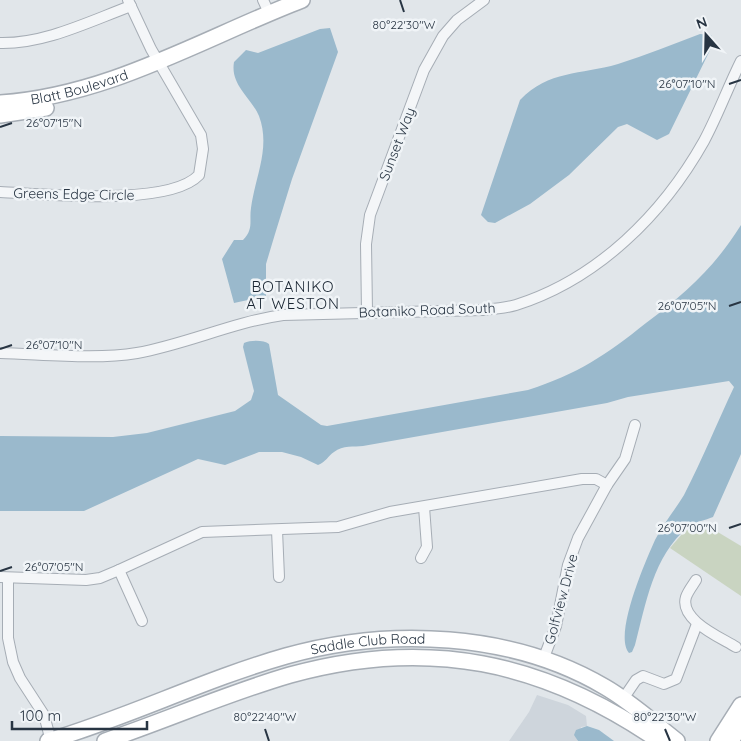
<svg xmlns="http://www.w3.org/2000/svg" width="741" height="741" font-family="Quicksand,sans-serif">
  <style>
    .built { fill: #ced5dc }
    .green { fill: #c9d4c1 }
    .water { fill: #9ab9cc }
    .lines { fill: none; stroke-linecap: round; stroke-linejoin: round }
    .street-casing { stroke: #a6adb5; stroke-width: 12 }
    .secondary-casing { stroke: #a6adb5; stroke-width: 18 }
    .street { stroke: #f4f6f8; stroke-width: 10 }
    .secondary { stroke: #fff; stroke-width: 15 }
    .ticks { fill: none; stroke: #283543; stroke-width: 2 }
    .labels { text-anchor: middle; stroke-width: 5; stroke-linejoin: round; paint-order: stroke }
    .street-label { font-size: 14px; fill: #283543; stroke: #f0f4f7 }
    .neighbourhood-label { font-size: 15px; letter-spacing: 1px; fill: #1a2633; stroke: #f0f4f7 }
    .ticks-label { font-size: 12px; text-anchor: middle; fill: #283543; stroke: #f0f4f7; stroke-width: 5; stroke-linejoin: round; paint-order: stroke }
  </style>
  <rect width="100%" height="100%" fill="#e1e6ea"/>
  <!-- built -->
  <path class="built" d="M537,695l31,10 18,11 1,10 -6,1 -4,13 1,1h-69l20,-29z"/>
  <!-- green -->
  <path class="green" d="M701,522l40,24v50l-71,-48 19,-22z"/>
  <!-- water -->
  <g class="water">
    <path d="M330,28l8,24 -46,127 -17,55 -9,30v32l-32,7 -12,-44 12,-19h9c11,-11 6,-19 8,-32 4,-31 20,-60 8,-92 -8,-19 -29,-31 -25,-54l12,-12 12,3 62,-24z"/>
    <path d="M700,34l11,1 3,7 -45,92 -12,6 -30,-16 -9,3 -49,48 -39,29 -35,19 -7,-1 -7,-7 39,-115c29,-30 60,-25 98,-36 28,-9 55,-20 82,-30z"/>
    <path d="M741,225v229l-28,63c-7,3 -19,5 -25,10 -35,29 -42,77 -53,118l-3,7 -3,1c-16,-18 17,-93 26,-113 8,-16 20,-30 29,-45 18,-35 33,-72 50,-108l-5,-6 -101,16 -21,6 -244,43c-9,1 -20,-1 -29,6 -6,4 -8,10 -16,13l-17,-8 -19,-5h-23l-34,13 -27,-6 -114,52h-84v-75l113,1 34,-4 88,-22 16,-11 3,-9 -11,-44 1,-4c7,-3 20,-3 25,1l9,51 43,30 6,1 201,-36c50,-16 78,-35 118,-67 40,-30 68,-55 95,-98z"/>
    <path d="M587,726l12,4 15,11h-36l-4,-6 2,-5z"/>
  </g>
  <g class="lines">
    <defs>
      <g id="street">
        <path d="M263,0l6,13"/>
        <path d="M0,43c45,1 90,-22 131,-37"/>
        <path d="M0,192c44,2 169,15 199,-17l4,-26 -2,-14 -50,-86 -23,-49"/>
        <path d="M367,311l-1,-67 4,-29 54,-145 19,-34 14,-16 27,-20"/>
        <path d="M0,353c42,1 96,7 137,0 50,-9 96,-31 146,-38l200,-5c11,-1 23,-2 33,-5 82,-26 147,-91 188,-164 14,-26 24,-54 37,-80"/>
        <path d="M277,530l2,47"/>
        <path d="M421,558l6,-11 -3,-40"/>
        <path d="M119,570l23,51"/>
        <path d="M0,577l86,3 14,-2 19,-8 83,-38 136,-5 52,-15 192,-33h14l11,6"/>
        <path d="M8,578v60l5,24 7,16 24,37 7,26"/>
        <path d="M696,580c-3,5 -8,11 -10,17 -7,23 34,40 50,50"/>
        <path d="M543,660l13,-34 12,-61 10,-27 29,-53 18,-26 10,-34"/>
        <path d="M623,699l13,-19 7,-4 21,8 12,-5 21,-55"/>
      </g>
      <g id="secondary">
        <path id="s1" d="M0,103c109,-7 203,-65 302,-103"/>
        <path d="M0,115l46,-7"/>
        <path id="s2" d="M48,741c81,-24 157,-62 238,-85 103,-29 226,-24 319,31 26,15 49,36 72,54"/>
        <path d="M105,741c62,-21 123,-48 185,-66 137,-38 253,-14 369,66"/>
        <path d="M718,741l23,-36"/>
        <path d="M731,741l10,-16"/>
      </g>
    </defs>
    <!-- street casing -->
    <use href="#street" class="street-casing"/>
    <!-- secondary casing -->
    <use href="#secondary" class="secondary-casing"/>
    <!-- street -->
    <use href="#street" class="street"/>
    <!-- secondary -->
    <use href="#secondary" class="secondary"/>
  </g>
  <!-- ticks -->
  <path class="ticks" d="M400,0l4,12M729,84l12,-4M0,127l12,-4M729,306l12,-4M0,349l12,-4M729,528l12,-4M0,571l12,-4M265,729l4,12M665,729l5,12"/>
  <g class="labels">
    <!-- street labels -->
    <g class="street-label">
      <text dy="5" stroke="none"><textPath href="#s1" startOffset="81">Blatt Boulevard</textPath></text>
      <text transform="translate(397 144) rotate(-69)" y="5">Sunset Way</text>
      <text transform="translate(74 194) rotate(1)" y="5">Greens Edge Circle</text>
      <text transform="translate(427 310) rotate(-2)" y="5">Botaniko Road South</text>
      <text transform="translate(561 599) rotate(-75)" y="5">Golfview Drive</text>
      <text dy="5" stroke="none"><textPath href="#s2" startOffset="336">Saddle Club Road</textPath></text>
    </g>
    <!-- neighbourhood labels -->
    <g class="neighbourhood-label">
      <text x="293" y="292">BOTANIKO<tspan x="293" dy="17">AT WESTON</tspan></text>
    </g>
  </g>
  <g class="ticks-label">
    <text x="404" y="29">80°22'30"W</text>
    <text x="687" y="88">26°07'10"N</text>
    <text x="54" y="127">26°07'15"N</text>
    <text x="687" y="310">26°07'05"N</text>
    <text x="54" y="349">26°07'10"N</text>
    <text x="687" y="532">26°07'00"N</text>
    <text x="54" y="571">26°07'05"N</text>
    <text x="265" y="721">80°22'40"W</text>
    <text x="665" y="721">80°22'30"W</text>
  </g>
  <!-- north arrow -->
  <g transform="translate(706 35) rotate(340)" stroke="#f0f4f7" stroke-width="4" paint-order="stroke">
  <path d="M0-4L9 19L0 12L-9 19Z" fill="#283543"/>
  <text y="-8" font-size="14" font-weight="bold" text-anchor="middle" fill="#283543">N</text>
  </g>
  <!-- scale -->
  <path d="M12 721v8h135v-8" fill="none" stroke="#283543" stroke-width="2.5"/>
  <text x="20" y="721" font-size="15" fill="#283543" stroke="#f0f4f7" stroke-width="4" paint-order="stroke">100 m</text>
</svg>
